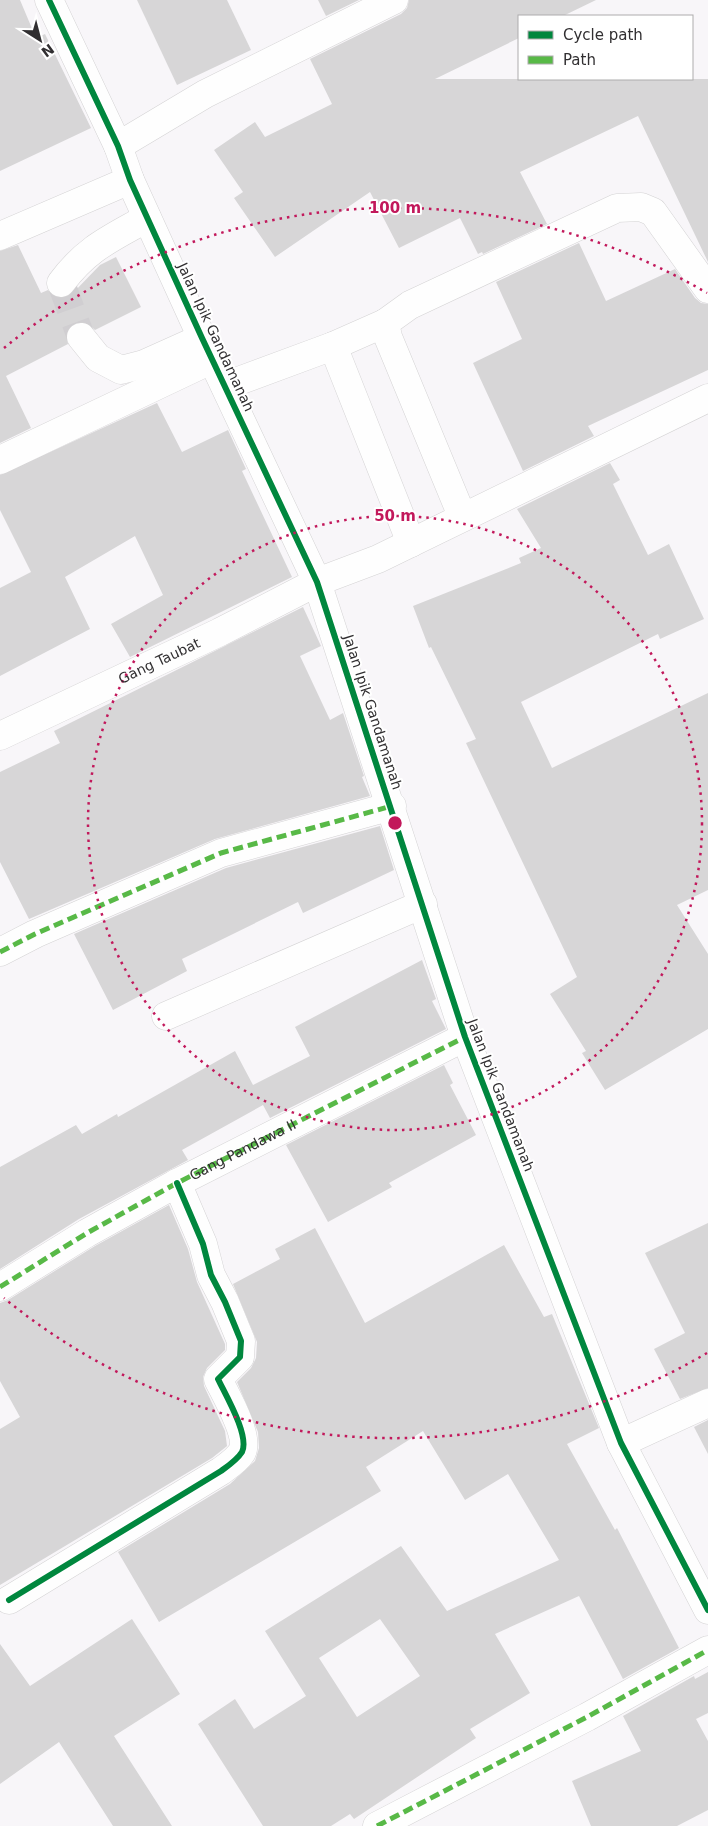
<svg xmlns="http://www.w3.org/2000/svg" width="708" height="1826" font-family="'DejaVu Sans',sans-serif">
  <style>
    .building { fill: #d7d6d7; fill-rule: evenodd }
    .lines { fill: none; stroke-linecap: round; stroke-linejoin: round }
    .minor-tunnel { stroke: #d0ced1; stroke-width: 28; stroke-dasharray: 28 14; stroke-linecap: butt }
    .minor-casing { stroke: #d4d3d4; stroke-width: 29 }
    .minor { stroke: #fefefe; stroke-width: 28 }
    .quiet { stroke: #58b947; stroke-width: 5; stroke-dasharray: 10 5; stroke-linecap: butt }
    .cycleway-casing { stroke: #fff; stroke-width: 9 }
    .cycleway { stroke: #00873e; stroke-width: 6 }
    .ring { fill: none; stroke: #c2185b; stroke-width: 2.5; stroke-dasharray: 2.5 5 }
    .labels { text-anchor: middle; stroke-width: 4; stroke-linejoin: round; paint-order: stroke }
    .street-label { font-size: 14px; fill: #312f31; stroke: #fff }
    .centre { fill: #c2185b; stroke: #fff; stroke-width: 2.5 }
    .ring-label { font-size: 15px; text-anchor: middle; font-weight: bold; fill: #c2185b; stroke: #fff; stroke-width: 4; stroke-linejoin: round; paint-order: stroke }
  </style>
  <rect width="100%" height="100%" fill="#f8f6f9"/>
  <!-- building -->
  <g class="building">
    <path d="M0,0h20l16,38 9,-4 46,94 -91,43z"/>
    <path d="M137,0h90l24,50 -74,35z"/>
    <path d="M318,0h41l-33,16z"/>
    <path d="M409,0h187l-33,16h-44v22l-84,41h273v183l-70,-146 -118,56 27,52 -64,30 -1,-2 -4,2 -18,-36 -61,30 -29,-56 -95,65 -41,-59 9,-6 -29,-42 41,-28 10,15 67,-33 -22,-45 91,-45 6,-6z"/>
    <path d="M579,243l27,58 69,-32 20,29 6,5 7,1v66l-120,56 6,10 -71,35 -50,-108 49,-24 -26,-57z"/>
    <path d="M18,245l23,48 7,-3 4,5 7,3 8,-1 6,-4 27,-28 16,-8 25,50 -46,23 -9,-8h-8l-6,3 -6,7 2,12 -62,32 25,52 -31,15v-192z"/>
    <path d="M157,403l25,49 46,-22 18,39 -4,2 50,106 -162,80 -19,-33 52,-29 -28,-59 -70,41 25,52 -90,47v-88l31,-16 -31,-62v-35z"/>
    <path d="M610,463l10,17 -7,4 35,71 21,-11 35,75 -44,20 -2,-5 -137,68 31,66 156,-75v197l-31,15 31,49v75l-103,61 -23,-37 4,-2 -36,-57 27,-17 -111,-234 10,-4 -45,-92 -2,1 -16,-42 108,-43 -2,-5 22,-10 -24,-39z"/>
    <path d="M303,607l18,39 -21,10 30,64 13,-7 21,63 -2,1 8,19 -155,43 -186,80 -29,-57v-90l60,-29 -6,-12z"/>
    <path d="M380,826l14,44 -91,43 -5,-11 -116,57 5,12 -74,39 -39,-76 152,-66z"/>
    <path d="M422,960l14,39 -4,2 14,28 -176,89 -7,-13 -81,45 6,10 -109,59 -79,50v-102l76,-42 6,9 35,-20 1,3 117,-66 18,34 57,-29 -15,-29z"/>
    <path d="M444,1065l9,18 -3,2 26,50 -87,48 3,4 -64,35 -42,-77z"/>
    <path d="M169,1205l19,44 9,33 28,62v6l-18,18 -4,9 1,9 21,45 2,15 -15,12 -212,127v-156l20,-12 -20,-36v-78l8,-3 87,-54z"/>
    <path d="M708,1223v165l-28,11 -26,-50 31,-16 -40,-80z"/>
    <path d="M315,1228l50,95 139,-78 40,72 8,-3 47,114 -32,16 48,86 2,-2 62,120 -56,31 -44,-83 -84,38 35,59 -60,36 6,9 -122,81 -4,-5 -19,12h-68l-65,-102 37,-25 19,30 52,-33 -41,-65 136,-85 46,65 112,-51 -51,-86 -43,26 -42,-69 -57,36 15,24 -222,131 -41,-70 112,-68 25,-23 4,-13 -1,-16 -21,-50 14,-14 5,-10 1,-16 -24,-58 47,-25 -5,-10zM380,1619l40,57 -63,41 -38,-59z"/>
    <path d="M708,1420v34l-14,-27z"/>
    <path d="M132,1619l48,75 -66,42 58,90h-59l-54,-84 -59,42v-140l30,42z"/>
    <path d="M708,1672v41l-12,6 12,22v69l-31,16h-86l-19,-45 69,-30 -18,-35 71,-40 1,3z"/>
  </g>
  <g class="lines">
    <!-- minor-tunnel -->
    <path class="minor-tunnel" d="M61,283l20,54"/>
    <defs>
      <g id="minor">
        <path d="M49,0l69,146 12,34 72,158 115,244 148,455 156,406 87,167"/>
        <path d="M118,146l87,-52 189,-94"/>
        <path d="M0,236l130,-56"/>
        <path d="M61,283c26,-35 49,-44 86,-65"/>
        <path d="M81,337l17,21 23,12 23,-6 58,-26"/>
        <path d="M333,346l78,197"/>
        <path d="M225,386l108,-40 52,-23"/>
        <path d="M0,460l213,-101"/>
        <path d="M462,516l-74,-179 -3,-14 25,-18 207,-97 24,-1 12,5 55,77"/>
        <path id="s1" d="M0,736l220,-104 97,-50 61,-23 330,-161"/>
        <path d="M0,952l35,-18 186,-81 171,-47"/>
        <path d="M166,1016l257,-112"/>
        <path id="s2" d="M0,1287l87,-54 90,-50 288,-146"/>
        <path d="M621,1443l87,-40"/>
        <path d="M9,1600l212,-129c7,-5 16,-11 21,-19 8,-16 -17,-58 -24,-73l22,-22 1,-16 -16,-39 -14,-27 -8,-31 -26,-61"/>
        <path d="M377,1826l210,-109 121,-67"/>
      </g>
    </defs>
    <!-- minor casing -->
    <use href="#minor" class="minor-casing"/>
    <!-- minor -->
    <use href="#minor" class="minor"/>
    <!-- quiet -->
    <g class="quiet">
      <path d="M0,952l35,-18 186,-81 171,-47"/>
      <path d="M0,1287l87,-54 90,-50 288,-146"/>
      <path d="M377,1826l210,-109 121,-67"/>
    </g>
    <defs>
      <g id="cycleway">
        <path d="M49,0l69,146 12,34 72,158 115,244 148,455 156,406 87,167"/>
        <path d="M9,1600l212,-129c7,-5 16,-11 21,-19 8,-16 -17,-58 -24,-73l22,-22 1,-16 -16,-39 -14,-27 -8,-31 -26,-61"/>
      </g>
    </defs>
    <!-- cycleway casing -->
    <use href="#cycleway" class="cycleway-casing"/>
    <!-- cycleway -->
    <use href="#cycleway" class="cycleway"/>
  </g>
  <!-- distance rings -->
  <g class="ring">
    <circle cx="395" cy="823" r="307"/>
    <path d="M707 1353A615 615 0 0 1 4 1298M4 348A615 615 0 0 1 707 293"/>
  </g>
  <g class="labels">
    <!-- street labels -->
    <g class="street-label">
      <text transform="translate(216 337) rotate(65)" y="5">Jalan Ipik Gandamanah</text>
      <text dy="5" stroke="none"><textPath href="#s1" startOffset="176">Gang Taubat</textPath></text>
      <text transform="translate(373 712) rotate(72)" y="5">Jalan Ipik Gandamanah</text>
      <text transform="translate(501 1095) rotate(69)" y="5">Jalan Ipik Gandamanah</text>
      <text dy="5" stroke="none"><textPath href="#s2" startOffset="279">Gang Pandawa II</textPath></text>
    </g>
  </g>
  <circle cx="395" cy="823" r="8" class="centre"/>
  <g class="ring-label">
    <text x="395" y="213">100 m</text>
    <text x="395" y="521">50 m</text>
  </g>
  <!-- legend -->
  <rect x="518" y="15" width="175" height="65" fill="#ffffff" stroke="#adacad"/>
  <rect x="528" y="31" width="25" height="8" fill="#00873e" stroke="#adacad"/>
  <text x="563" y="40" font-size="15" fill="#312f31">Cycle path</text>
  <rect x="528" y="56" width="25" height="8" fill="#58b947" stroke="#adacad"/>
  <text x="563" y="65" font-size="15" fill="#312f31">Path</text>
  <!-- north arrow -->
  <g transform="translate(40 40) rotate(144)" stroke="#ffffff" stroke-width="4" paint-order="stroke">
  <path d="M0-4L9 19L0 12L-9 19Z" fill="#312f31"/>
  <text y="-8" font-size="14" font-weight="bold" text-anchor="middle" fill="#312f31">N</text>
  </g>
</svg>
